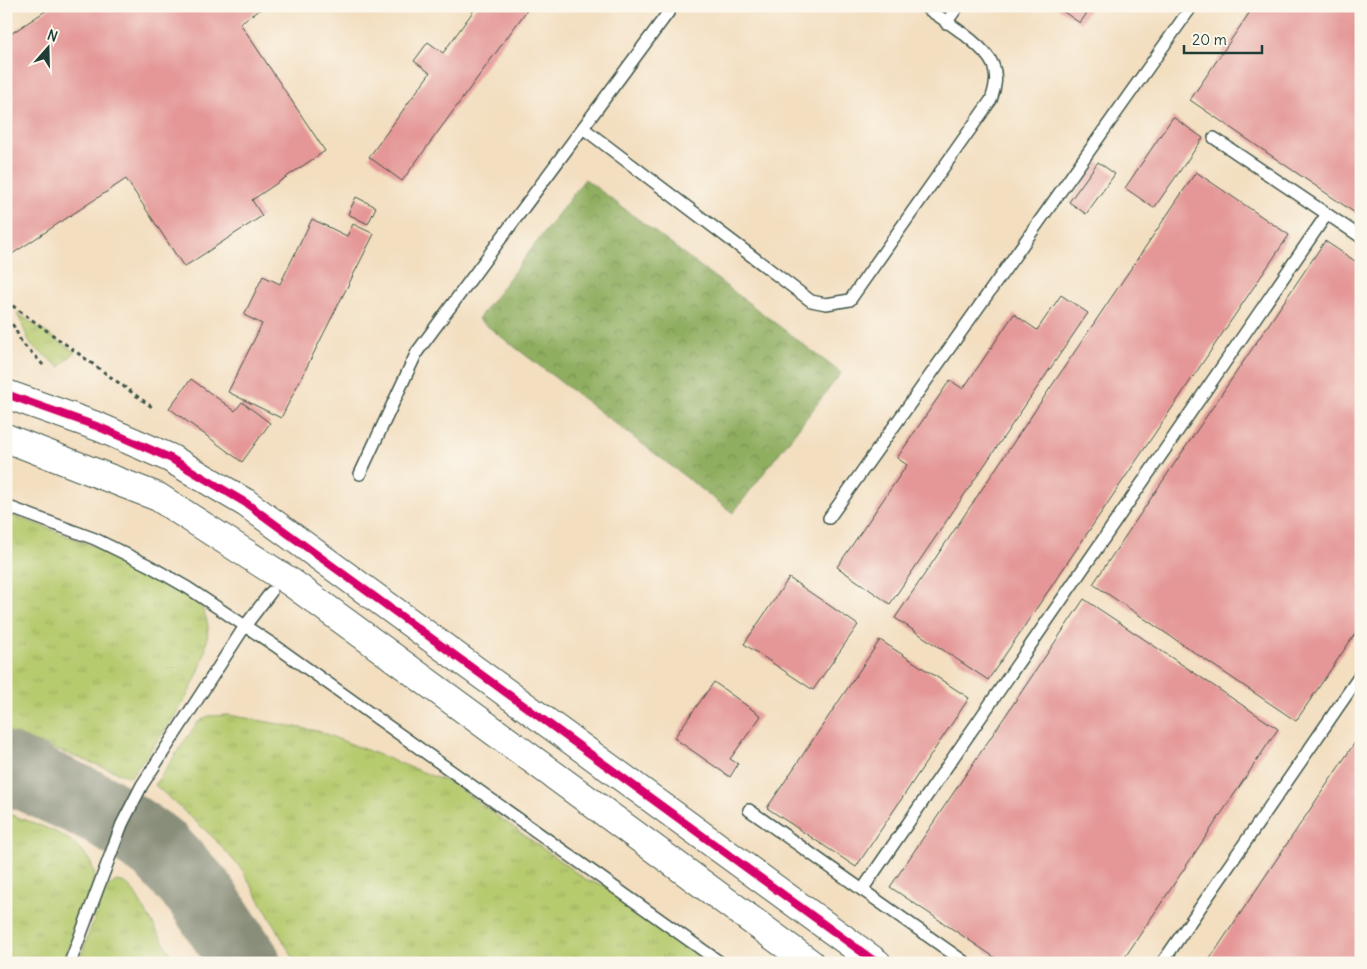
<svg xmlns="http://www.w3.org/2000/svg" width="1367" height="969" font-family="Delius,sans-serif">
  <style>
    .grass { fill: url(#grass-tufts); stroke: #6a8451 }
    .forest { fill: url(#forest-crowns); stroke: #58764a }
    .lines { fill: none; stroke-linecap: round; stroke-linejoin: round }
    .taxiway { stroke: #898e7a; stroke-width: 70 }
    .building { fill: #e49796 }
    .lane-casing { stroke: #3f5549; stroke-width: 14 }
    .secondary-casing { stroke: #3f5549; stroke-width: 30 }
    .path { stroke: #3f5549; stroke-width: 3; stroke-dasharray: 4 4; stroke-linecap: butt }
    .lane { stroke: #fff; stroke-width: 11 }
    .secondary { stroke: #fff; stroke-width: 28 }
    .cycleway-casing { stroke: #fbf7ec; stroke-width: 11 }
    .cycleway { stroke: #d6006c; stroke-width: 8 }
  </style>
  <defs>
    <pattern id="grass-tufts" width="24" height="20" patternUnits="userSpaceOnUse" patternTransform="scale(1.25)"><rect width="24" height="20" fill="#b6ca6e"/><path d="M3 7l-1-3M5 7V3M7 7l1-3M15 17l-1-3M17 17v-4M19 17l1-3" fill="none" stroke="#9cae60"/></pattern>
    <pattern id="forest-crowns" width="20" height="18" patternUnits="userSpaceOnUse" patternTransform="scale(1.25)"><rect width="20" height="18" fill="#90ae61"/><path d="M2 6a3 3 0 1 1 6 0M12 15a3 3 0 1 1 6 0" fill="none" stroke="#758f51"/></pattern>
  </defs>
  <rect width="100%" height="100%" fill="#fbf7ec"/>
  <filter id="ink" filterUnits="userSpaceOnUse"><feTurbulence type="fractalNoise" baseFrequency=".02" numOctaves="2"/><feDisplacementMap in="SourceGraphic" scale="10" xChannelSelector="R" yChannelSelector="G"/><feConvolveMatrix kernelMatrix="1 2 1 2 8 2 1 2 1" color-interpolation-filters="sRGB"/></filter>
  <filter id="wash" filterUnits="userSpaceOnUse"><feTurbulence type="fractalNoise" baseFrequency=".0096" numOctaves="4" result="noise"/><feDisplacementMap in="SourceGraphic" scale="20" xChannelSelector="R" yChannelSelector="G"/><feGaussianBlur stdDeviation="1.12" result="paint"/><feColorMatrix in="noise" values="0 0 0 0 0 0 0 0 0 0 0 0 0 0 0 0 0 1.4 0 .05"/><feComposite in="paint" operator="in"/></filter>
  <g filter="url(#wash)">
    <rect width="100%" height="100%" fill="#f3dec0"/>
    <!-- grass -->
    <g class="grass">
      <path d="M17,313l58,39 -15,15 -29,-22z"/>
      <path d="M6,513c55,20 110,39 160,70 10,5 21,10 30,17 6,6 12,19 12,28 -1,55 -47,107 -78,149l-124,-46z"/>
      <path d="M229,715l89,16 135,53 135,97 16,4 109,78h-417l-53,-92 -29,-33 -59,-53 42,-62 11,-7z"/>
      <path d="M6,813c32,12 84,25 89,64l-32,86h-57z"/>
      <path d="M117,881l8,2 9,9 42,71h-98l26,-70 5,-7z"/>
    </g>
    <!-- forest -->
    <path class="forest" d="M585,179l256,194 -108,140 -255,-194z"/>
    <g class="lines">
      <!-- taxiway -->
      <path class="taxiway" d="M6,767l95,43 57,38 40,43 48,72"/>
    </g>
    <g id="blocks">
      <!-- building -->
      <g class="building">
        <path d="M53,6h208l1,2 -22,15 85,128 -73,49 10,16 -78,51 -58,-88 -120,79v-221z"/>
        <path d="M477,6h53l-128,175 -33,-24 61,-84 -16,-12 14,-19 15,11z"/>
        <path d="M1055,6h37l-12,17z"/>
        <path d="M1254,6h107v211l-171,-117z"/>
        <path d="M1173,117l30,21 -49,70 -29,-20z"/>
        <path d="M1098,162l17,12 -29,40 -17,-12z"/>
        <path d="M1196,172l93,63 -301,445 -93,-62z"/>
        <path d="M356,197l20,10 -8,17 -20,-10z"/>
        <path d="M312,219l35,17 6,-12 21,10 -93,184 -53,-26 34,-68 -18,-9 19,-39 17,8z"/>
        <path d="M1325,241l36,24v360l-65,96 -203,-137z"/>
        <path d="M1061,295l27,18 -198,291 -53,-37 70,-102 -10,-7 53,-78 13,9 51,-75 23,16z"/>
        <path d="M191,379l44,32 7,-9 28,21 -28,39 -73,-54z"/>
        <path d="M789,578l69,47 -45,65 -69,-46z"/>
        <path d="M1084,599l194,130 -157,234h-118l-113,-76z"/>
        <path d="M880,640l89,58 -113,169 -89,-59z"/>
        <path d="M714,682l47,34 -31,43 8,5 -8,13 -56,-39z"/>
        <path d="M1358,738l3,1v224h-154z"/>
      </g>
    </g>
  </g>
  <g filter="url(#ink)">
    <use href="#blocks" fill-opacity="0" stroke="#3f5549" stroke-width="1"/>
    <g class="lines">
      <defs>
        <g id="lane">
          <path d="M946,23l12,-17"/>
          <path d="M583,128l228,173 15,3 24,-4 141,-200c4,-12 7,-23 2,-35 -9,-21 -50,-45 -69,-59"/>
          <path d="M1214,138l147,99"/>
          <path d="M360,474l57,-122 256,-346"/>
          <path d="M6,506l89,33 53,26 40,23 89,59 444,316"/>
          <path d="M829,518l363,-512"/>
          <path d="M749,810l217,153"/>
          <path d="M862,890l465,-676"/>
          <path d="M70,963l52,-139 20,-39 103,-159 26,-34"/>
          <path d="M1162,963l199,-289"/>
        </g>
        <g id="secondary">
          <path d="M6,394l93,33 71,31 76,45 631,460"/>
          <path d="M6,438l152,59 134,86 518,380"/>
        </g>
      </defs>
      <!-- lane casing -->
      <use href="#lane" class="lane-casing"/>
      <!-- secondary casing -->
      <use href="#secondary" class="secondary-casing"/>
      <!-- path -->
      <g class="path">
        <path d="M6,301l146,106"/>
        <path d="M6,319c11,8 9,12 15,22 7,10 16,15 24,27"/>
      </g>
      <!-- lane -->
      <use href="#lane" class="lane"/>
      <!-- secondary -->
      <use href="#secondary" class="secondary"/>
      <defs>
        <path id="cycleway" d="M6,394l93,33 71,31 76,45 631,460"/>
      </defs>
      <!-- cycleway casing -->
      <use href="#cycleway" class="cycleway-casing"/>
      <!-- cycleway -->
      <use href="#cycleway" class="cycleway"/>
    </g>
  </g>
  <!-- margin -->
  <rect width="1367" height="969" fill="none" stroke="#fbf7ec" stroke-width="25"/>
  <!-- north arrow -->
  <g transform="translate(48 48) rotate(20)" stroke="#fbf7ec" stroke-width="4" paint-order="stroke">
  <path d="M0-4L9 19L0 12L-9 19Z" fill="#1f3d34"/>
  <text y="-8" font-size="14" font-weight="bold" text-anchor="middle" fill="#1f3d34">N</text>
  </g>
  <!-- scale -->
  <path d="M1184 45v8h78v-8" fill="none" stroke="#1f3d34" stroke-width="2.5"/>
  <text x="1192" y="45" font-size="15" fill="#1f3d34" stroke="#fbf7ec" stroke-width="4" paint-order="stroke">20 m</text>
</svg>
